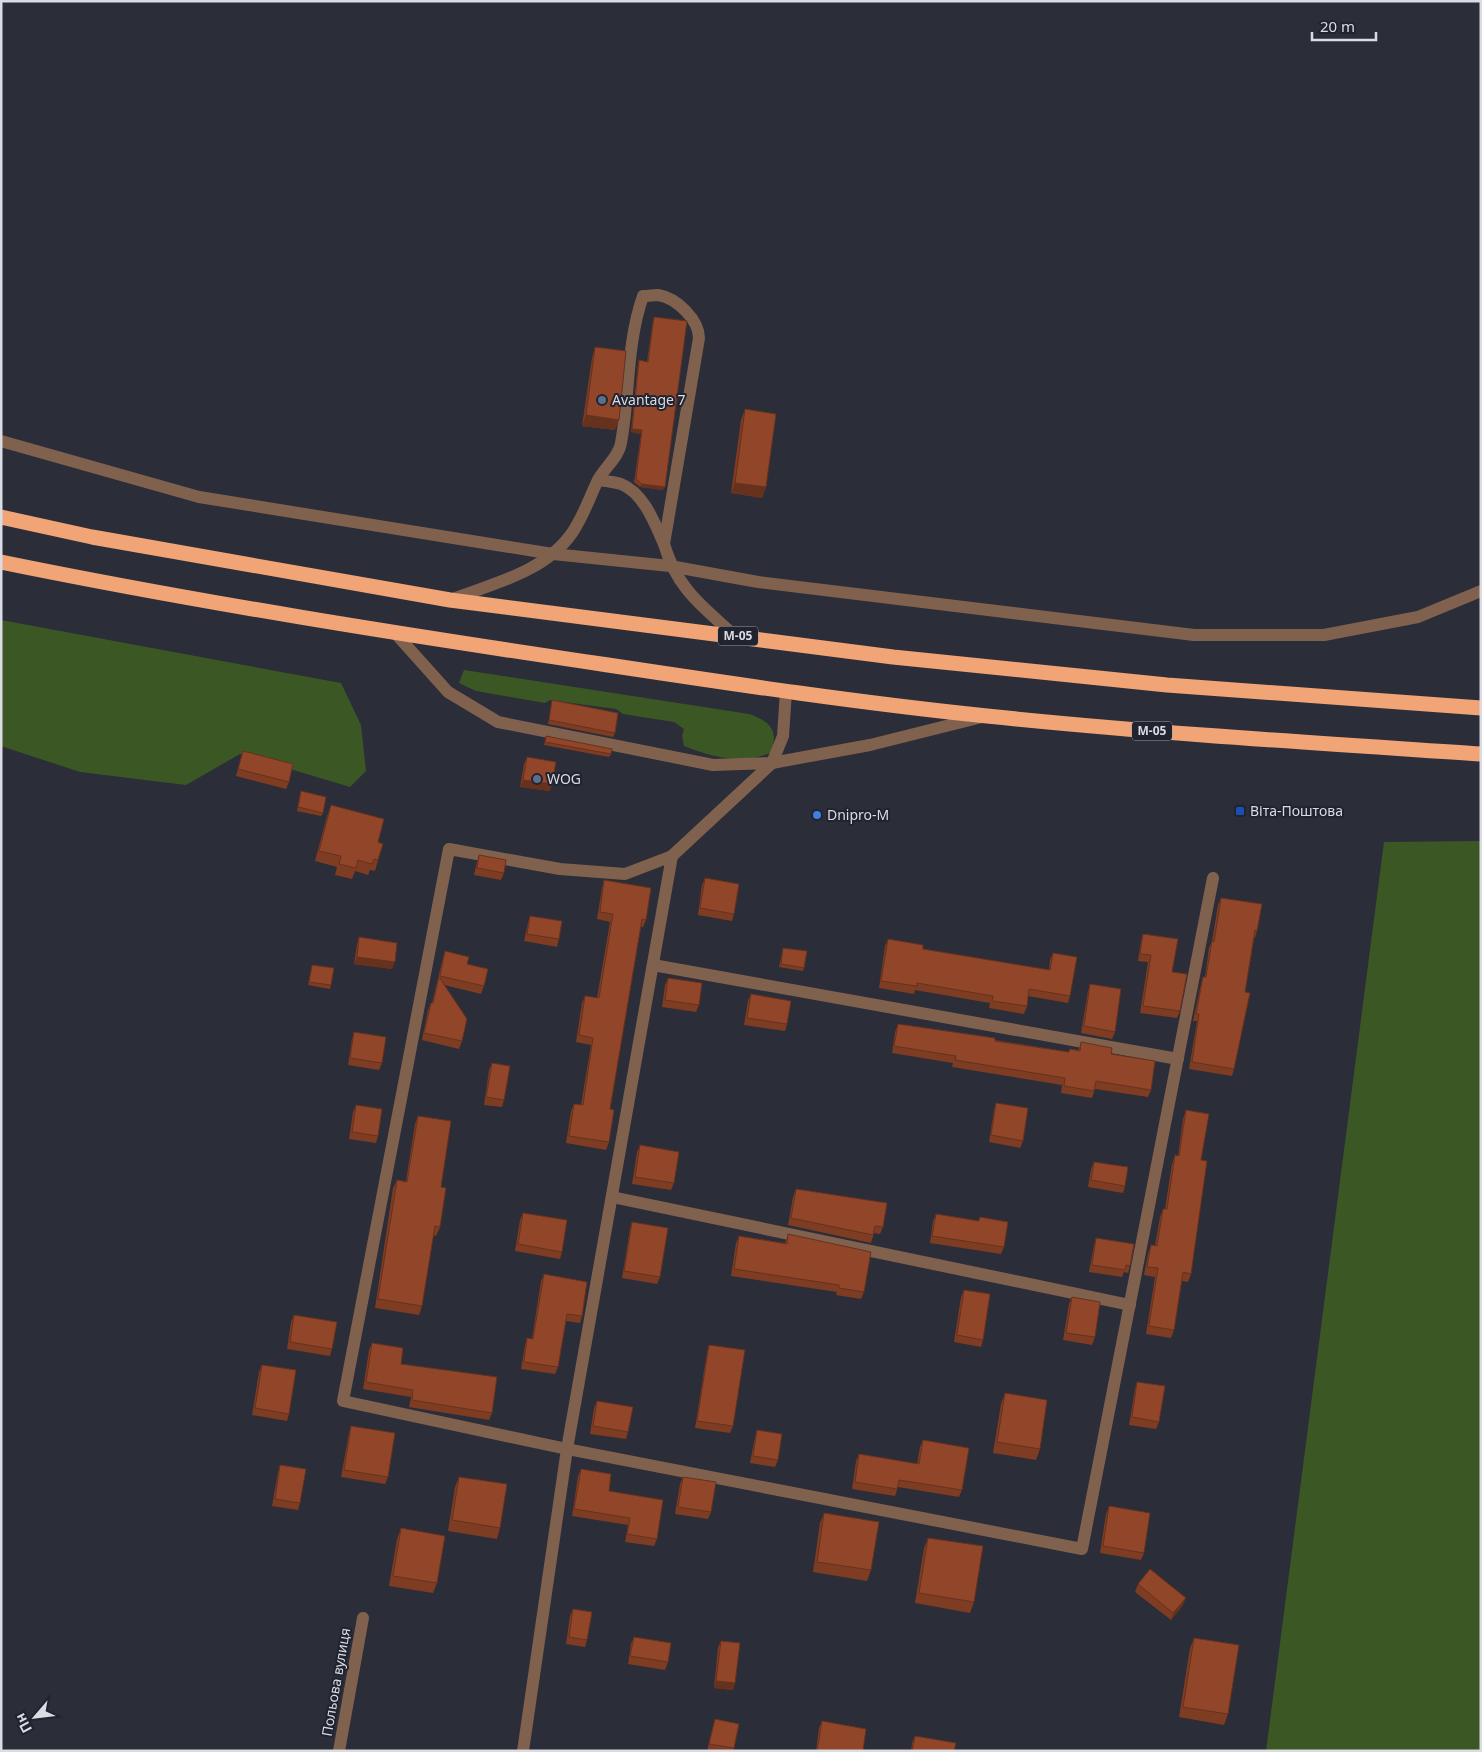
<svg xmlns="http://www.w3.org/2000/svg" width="1482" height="1752" font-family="'Noto Sans',sans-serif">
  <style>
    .green { fill: #3b5824 }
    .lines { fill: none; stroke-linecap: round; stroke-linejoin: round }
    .minor { stroke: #80614e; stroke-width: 12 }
    .highway { stroke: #f1a476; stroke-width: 15 }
    .wall { fill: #7e3c23 }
    .shaded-wall { fill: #66311d }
    .building { fill: #924629; stroke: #66311d }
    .service-dot { fill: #5c6f8a; stroke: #21232f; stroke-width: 2 }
    .transit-dot { fill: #1a4fb4; stroke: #21232f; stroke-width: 2 }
    .shop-dot { fill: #3f7fe0; stroke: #21232f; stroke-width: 2 }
    .labels { text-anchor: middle; stroke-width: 4; stroke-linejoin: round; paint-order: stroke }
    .shield { fill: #21232f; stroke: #a2a4ad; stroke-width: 1 }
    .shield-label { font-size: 12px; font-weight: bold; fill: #dadbe3 }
    .poi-label { font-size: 14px; fill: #dadbe3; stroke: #21232f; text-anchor: start }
    .street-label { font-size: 14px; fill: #dadbe3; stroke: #21232f }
  </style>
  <rect width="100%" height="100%" fill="#2b2d39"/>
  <!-- green -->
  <g class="green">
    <path d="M1,620l340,63 20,42 5,46 -16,16 -110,-33 -54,31 -106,-13 -79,-26z"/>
    <path d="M464,670l285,44c21,7 31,17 21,39 -29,12 -58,4 -86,-7l-2,-10 2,-7 -10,-7 -51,-8 -7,-5 -66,-9 -5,3 -69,-12 -17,-8z"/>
    <path d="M1481,841v910h-215l118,-909z"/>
  </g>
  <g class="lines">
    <!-- minor -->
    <g class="minor">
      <path d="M1,441l198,56 354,57 117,12 88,16 436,53h130l94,-18 63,-26"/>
      <path d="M598,480c7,1 16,2 23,4 23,9 34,40 43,60"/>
      <path d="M450,600c42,-16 95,-28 122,-67 11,-16 17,-34 25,-51 6,-13 22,-25 24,-39 9,-49 5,-98 22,-147 5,0 11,-1 15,-1 19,3 41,25 41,43l-35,206c13,45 38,62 71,92"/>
      <path d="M396,634l52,58 50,30 215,43 59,-2 98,-18 112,-28"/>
      <path d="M672,856l-47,18 -65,-5 -111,-20 -106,552 224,48 515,100 131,-671"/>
      <path d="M653,965l525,94"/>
      <path d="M612,1197l518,108"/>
      <path d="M339,1751l24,-133"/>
      <path d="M523,1751l44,-302 105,-593 100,-93 11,-27 3,-45"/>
    </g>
    <!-- highway -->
    <g class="highway">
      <path d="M1,517l91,20 358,63 443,57 274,28 314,23"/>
      <path d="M1,562c201,41 404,73 607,103 126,19 252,38 379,51 164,17 329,27 494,38"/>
    </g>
  </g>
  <!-- wall -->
  <g class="wall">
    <path d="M654,317l9,173 -23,-3 -6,-5 7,-48 -10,-2 7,-68 1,-4 8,2 6,-42z"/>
    <path d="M595,347l20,83 -33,-4 10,-68z"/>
    <path d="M745,409l21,78 -4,11 -31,-5 10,-73z"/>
    <path d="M552,700l63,33 -2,4 -65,-13z"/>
    <path d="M546,736l65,18 -2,3 -65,-12z"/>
    <path d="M243,751l46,31 -3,7 -50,-13z"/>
    <path d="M527,757l23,34 -30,-4 4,-23z"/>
    <path d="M301,791l22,22 -2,3 -24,-5z"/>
    <path d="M331,805l47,37v18l-3,11 -5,-1 -2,5 -13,-4 -3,8 -17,-4 2,-8 -22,-6 12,-45z"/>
    <path d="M479,855l25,18 -3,7 -27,-5 3,-13z"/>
    <path d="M705,878l29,36 -2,7 -34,-6 4,-30z"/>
    <path d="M604,880l42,40 -3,7h-2l-31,182 -1,33 -3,8 -40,-7 5,-32 3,-7 7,1 10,-60 -15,-3 6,-39 3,-7 12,2 13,-76 -13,-3 5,-31z"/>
    <path d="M1221,898l36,33 -2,7h-1l-9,54 -11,77 -2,7 -43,-7 8,-48h-4l8,-37 2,-7h2l4,-29 3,-7 6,-36z"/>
    <path d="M530,916l29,23 -2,8 -33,-6 4,-18z"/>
    <path d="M1143,934l29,38 8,39 -3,7 -37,-5 8,-51 -10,-1 3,-20z"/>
    <path d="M359,937l33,32 -38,-5 3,-20z"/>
    <path d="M888,939l35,10 126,21 1,-10 3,-7 17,43 -2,7 -40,-7 -1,10 -3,8 -35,-6 1,-5 -75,-13 -1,4 -35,-6 6,-42z"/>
    <path d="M783,948l21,20 -1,3 -24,-4z"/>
    <path d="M445,951l22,13 17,22 -3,8 -37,-9 18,56 -3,8 -37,-9 6,-30 3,-7h1l11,-45z"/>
    <path d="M312,965l19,20 -1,4 -22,-4z"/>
    <path d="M668,978l31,27 -3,7 -34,-5 3,-22z"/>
    <path d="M1090,984l25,48 -3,7 -31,-6 7,-42z"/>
    <path d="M751,994l36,30 -2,7 -41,-6 4,-24z"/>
    <path d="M898,1024l171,28 1,-3 8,1 3,-8 30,12 40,36 -3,7 -53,-8 -3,9 -31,-5 1,-8 -110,-18 1,-4 -61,-10 3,-21z"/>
    <path d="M354,1032l28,31 -3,7 -31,-5 4,-26z"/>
    <path d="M492,1063l12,37 -2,7 -18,-2 5,-35z"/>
    <path d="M996,1103l27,38 -3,7 -31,-6 5,-32z"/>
    <path d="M356,1105l22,31 -2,7 -27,-4 4,-27z"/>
    <path d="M1186,1110l15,50 -10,114 -3,8 -6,-1 -8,49 -3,8 -25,-4 9,-57 -11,-2 4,-21 3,-9 4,1 5,-29 3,-8h2l7,-45 3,-9 3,1 5,-37z"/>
    <path d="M418,1116l23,71 -1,40 -4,9 -3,-1 -11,71 -3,9 -44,-7 18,-120 4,-8 9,1 9,-57z"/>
    <path d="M640,1145l34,38 -3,7 -39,-6 5,-32z"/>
    <path d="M1094,1162l31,24 -2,7 -35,-6 3,-18z"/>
    <path d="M796,1189l87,38 -3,7 -6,-1 -3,10 -83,-18 5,-28z"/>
    <path d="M523,1213l39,39 -2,7 -45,-8 5,-31z"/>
    <path d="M936,1214l42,7 2,-4 24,30 -3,7 -71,-11 3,-22z"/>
    <path d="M632,1222l28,55 -3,7 -35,-6 8,-49z"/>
    <path d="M788,1234l76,58 -3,7 -25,-4 1,-3 -106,-16 5,-33 3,-7 46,7z"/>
    <path d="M1096,1238l34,28 -2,7 -4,-1 -2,5 -33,-5 5,-27z"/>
    <path d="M544,1274l38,42 -2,7 -14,-2 -8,46 -3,7 -34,-5 4,-24 2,-7 5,1 9,-58z"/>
    <path d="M964,1290l19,50 -2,7 -27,-5 7,-45z"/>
    <path d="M1072,1297l23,40 -3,8 -29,-5 6,-36z"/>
    <path d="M294,1315l38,34 -2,7 -43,-7 4,-27z"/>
    <path d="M372,1343l29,21 91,49 -3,7 -80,-13 2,-10 -48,-8 6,-39z"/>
    <path d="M709,1345l24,81 -3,7 -35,-5 12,-76z"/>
    <path d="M262,1365l27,49 -2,7 -35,-6 7,-43z"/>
    <path d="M1137,1382l22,40 -3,7 -27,-4 6,-36z"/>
    <path d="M1005,1393l35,56 -4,11 -43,-7 8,-49z"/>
    <path d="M597,1401l31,31 -2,7 -36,-5 4,-26z"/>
    <path d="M351,1426l37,51 -3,7 -44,-7 8,-44z"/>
    <path d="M757,1430l21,30 -3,7 -25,-4 5,-26z"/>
    <path d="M923,1440l39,50 -3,7 -61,-10 -3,9 -43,-7 4,-28 3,-7 58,10 3,-17z"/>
    <path d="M280,1465l20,38 -2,7 -26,-4 6,-34z"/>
    <path d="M581,1469l28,22 48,48 -3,7 -29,-4 3,-17 -56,-9 6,-40z"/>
    <path d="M459,1477l41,51 -3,11 -49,-8 7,-44z"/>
    <path d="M683,1477l28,35 -3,7 -33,-5 5,-30z"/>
    <path d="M1109,1506l35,47 -3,7 -41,-7 6,-39z"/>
    <path d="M824,1513l47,57 -4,11 -54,-9 7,-49z"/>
    <path d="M401,1528l36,55 -4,10 -44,-7 8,-47z"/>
    <path d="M928,1538l46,64 -4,11 -55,-10 9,-55z"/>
    <path d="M1138,1584l45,21 -12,15 -36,-28z"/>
    <path d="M573,1609l14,31 -2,7 -19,-3 4,-28z"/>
    <path d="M634,1637l34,25 -3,8 -37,-6 3,-20z"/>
    <path d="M1194,1638l34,76 -4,11 -45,-8 11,-69z"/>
    <path d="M721,1641l14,42 -2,7 -19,-2 4,-40z"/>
    <path d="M715,1719l19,29 -1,3h-26l6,-25z"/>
    <path d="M822,1721l41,30h-47l3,-23z"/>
    <path d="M915,1736l39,15h-43l1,-8z"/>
  </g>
  <!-- shaded-wall -->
  <g class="shaded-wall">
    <path d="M586,415l33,5 -4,10 -33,-4z"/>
    <path d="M632,429l10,1 -1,4 -10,-2z"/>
    <path d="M735,483l31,4 -4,11 -31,-5z"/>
    <path d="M642,484l23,3 -2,3 -23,-3z"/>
    <path d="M523,780l29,4 -2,7 -30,-4z"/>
    <path d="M357,957l38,5 -3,7 -38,-5z"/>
    <path d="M1186,1598l-3,7 -12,15 2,-7z"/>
    <path d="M716,1681l19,2 -2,7 -19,-2z"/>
  </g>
  <!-- building -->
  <g class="building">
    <path d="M654,317l33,4 -22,166 -23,-3 -6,-5 6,-49 -10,-1 7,-69 9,2z"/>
    <path d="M595,347l31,4 -7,69 -33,-5z"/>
    <path d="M745,409l31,5 -10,73 -31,-4z"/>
    <path d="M552,700l66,13 -3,20 -66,-13z"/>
    <path d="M546,736l66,13 -1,5 -66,-12z"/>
    <path d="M243,751l50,13 -4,18 -51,-13z"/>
    <path d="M527,757l29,5 -4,22 -29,-4z"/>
    <path d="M301,791l25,6 -3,16 -25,-6z"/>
    <path d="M331,805l53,14 -6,23 5,2 -5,16 -4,-1 -2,5 -14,-4 -2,8 -17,-4 2,-8 -22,-5z"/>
    <path d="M479,855l27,5 -2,13 -27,-5z"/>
    <path d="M705,878l34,6 -5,30 -34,-6z"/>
    <path d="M604,880l47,8 -5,32 -4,-1 -32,190 4,1 -5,32 -40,-6 5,-32 9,1 10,-67 -14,-3 6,-39 14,2 14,-84 -13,-2z"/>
    <path d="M1221,898l41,6 -5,27 -2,-1 -10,62 5,1 -16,76 -42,-7 7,-48h-3l7,-37h3l6,-36 2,1z"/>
    <path d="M530,916l32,5 -3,18 -32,-5z"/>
    <path d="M1143,934l35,5 -6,33 15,2 -7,37 -37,-5 8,-51 -11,-1z"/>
    <path d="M359,937l38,6 -2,19 -38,-5z"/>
    <path d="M888,939l35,6v4l127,21 3,-17 24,4 -7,39 -41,-7 -2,17 -35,-5 1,-5 -76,-13v3l-36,-5z"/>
    <path d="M783,948l24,3 -3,17 -23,-4z"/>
    <path d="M445,951l24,6 -2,7 21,5 -4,17 -44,-10z"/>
    <path d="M312,965l22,3 -3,17 -22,-3z"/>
    <path d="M439,977l28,42 -5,22 -38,-8 7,-30h2z"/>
    <path d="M668,978l34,5 -3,22 -34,-5z"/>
    <path d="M1090,984l31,5 -6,43 -31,-6z"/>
    <path d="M751,994l40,7 -4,23 -40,-6z"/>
    <path d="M898,1024l97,14v3l74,11 1,-3 10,2 1,-9 31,6 -1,6 44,7 -4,29 -55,-9 -2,10 -30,-5 1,-8 -110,-18 1,-4 -62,-10z"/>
    <path d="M354,1032l32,5 -4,26 -32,-5z"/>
    <path d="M492,1063l18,3 -6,34 -18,-3z"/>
    <path d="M996,1103l32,5 -5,33 -32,-6z"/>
    <path d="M356,1105l26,4 -4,27 -26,-4z"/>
    <path d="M1186,1110l23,4 -8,46 6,1 -16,113 -8,-2 -9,58 -25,-4 9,-58 -11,-1 4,-22 6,1 6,-37h4l8,-54 4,1z"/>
    <path d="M418,1116l33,5 -10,66 5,1 -6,39 -5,-1 -13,80 -44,-7 19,-119 10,2z"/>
    <path d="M640,1145l39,7 -5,31 -39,-6z"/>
    <path d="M1094,1162l34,5 -3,19 -34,-6z"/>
    <path d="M796,1189l91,14 -4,24 -8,-1 -2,9 -82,-17z"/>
    <path d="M523,1213l44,7 -5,32 -44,-8z"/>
    <path d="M936,1214l43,7 1,-4 28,5 -4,25 -72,-11z"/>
    <path d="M632,1222l36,6 -8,49 -36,-6z"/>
    <path d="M788,1234l83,18 -7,40 -25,-4v-3l-105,-16 5,-33 48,8z"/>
    <path d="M1096,1238l38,6 -4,22 -4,-1 -1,5 -33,-5z"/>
    <path d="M544,1274l43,8 -5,34 -15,-2 -9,53 -34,-5 3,-24 6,1z"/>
    <path d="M964,1290l26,4 -7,46 -26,-5z"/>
    <path d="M1072,1297l28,5 -5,35 -29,-4z"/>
    <path d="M294,1315l43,7 -5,27 -42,-7z"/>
    <path d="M372,1343l31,5 -2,16 96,13 -5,36 -80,-13 1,-10 -47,-8z"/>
    <path d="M709,1345l36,5 -12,76 -36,-5z"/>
    <path d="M262,1365l34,5 -7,44 -34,-6z"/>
    <path d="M1137,1382l28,4 -6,36 -27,-5z"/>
    <path d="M1005,1393l42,7 -7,49 -43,-7z"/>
    <path d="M597,1401l36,6 -5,25 -35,-6z"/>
    <path d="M351,1426l44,7 -7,44 -44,-7z"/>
    <path d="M757,1430l25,4 -4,26 -25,-4z"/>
    <path d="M923,1440l46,8 -7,42 -63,-10 -2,9 -42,-7 4,-28 60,10z"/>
    <path d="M280,1465l26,4 -6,34 -25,-4z"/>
    <path d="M581,1469l30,5 -2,17 54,9 -6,39 -30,-5 3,-16 -56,-9z"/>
    <path d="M459,1477l48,7 -7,44 -48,-8z"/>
    <path d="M683,1477l33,5 -5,30 -33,-5z"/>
    <path d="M1109,1506l41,7 -6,40 -41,-7z"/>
    <path d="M824,1513l55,9 -8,48 -54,-8z"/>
    <path d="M401,1528l44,8 -8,47 -44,-7z"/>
    <path d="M928,1538l55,8 -9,56 -55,-9z"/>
    <path d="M1150,1569l36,29 -13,15 -35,-29z"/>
    <path d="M573,1609l19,3 -5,28 -18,-3z"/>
    <path d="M634,1637l37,6 -3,19 -38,-6z"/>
    <path d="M1194,1638l45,7 -11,69 -45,-7z"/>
    <path d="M721,1641l19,2 -5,40 -19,-2z"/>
    <path d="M715,1719l24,5 -5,24 -25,-4z"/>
    <path d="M822,1721l44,8 -3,22h-46z"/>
    <path d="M915,1736l41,7 -2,8h-42z"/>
  </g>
  <!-- markers -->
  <g class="service-dot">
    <circle cx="602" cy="400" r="5"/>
    <circle cx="537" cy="779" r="5"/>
  </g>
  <rect class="transit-dot" x="1235" y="806" width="10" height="10" rx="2.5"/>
  <circle class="shop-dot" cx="817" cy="815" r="5"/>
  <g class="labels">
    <!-- shield labels -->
    <g class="shield">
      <rect x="718" y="626.5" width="40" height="19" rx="4"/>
      <rect x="1132" y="721.5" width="40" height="19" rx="4"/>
    </g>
    <g class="shield-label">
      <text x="738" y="640">М-05</text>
      <text x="1152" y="735">М-05</text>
    </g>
    <!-- poi labels -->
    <g class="poi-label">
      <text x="612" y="405">Avantage 7</text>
      <text x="547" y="784">WOG</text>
      <text x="1250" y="816">Віта-Поштова</text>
      <text x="827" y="820">Dnipro-M</text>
    </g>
    <!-- street labels -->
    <g class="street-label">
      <text transform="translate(336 1682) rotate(-80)" y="5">Польова вулиця</text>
    </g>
  </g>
  <!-- border -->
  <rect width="1482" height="1752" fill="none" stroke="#dadbe3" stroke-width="5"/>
  <!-- north arrow -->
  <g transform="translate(35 1717) rotate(242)" stroke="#21232f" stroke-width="4" paint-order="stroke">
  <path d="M0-4L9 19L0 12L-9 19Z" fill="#dadbe3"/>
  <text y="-8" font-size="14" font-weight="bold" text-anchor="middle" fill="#dadbe3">Пн</text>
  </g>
  <!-- scale -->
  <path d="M1312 32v8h64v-8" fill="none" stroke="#dadbe3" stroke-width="2.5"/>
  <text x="1320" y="32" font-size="15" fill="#dadbe3" stroke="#21232f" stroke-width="4" paint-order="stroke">20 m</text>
</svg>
